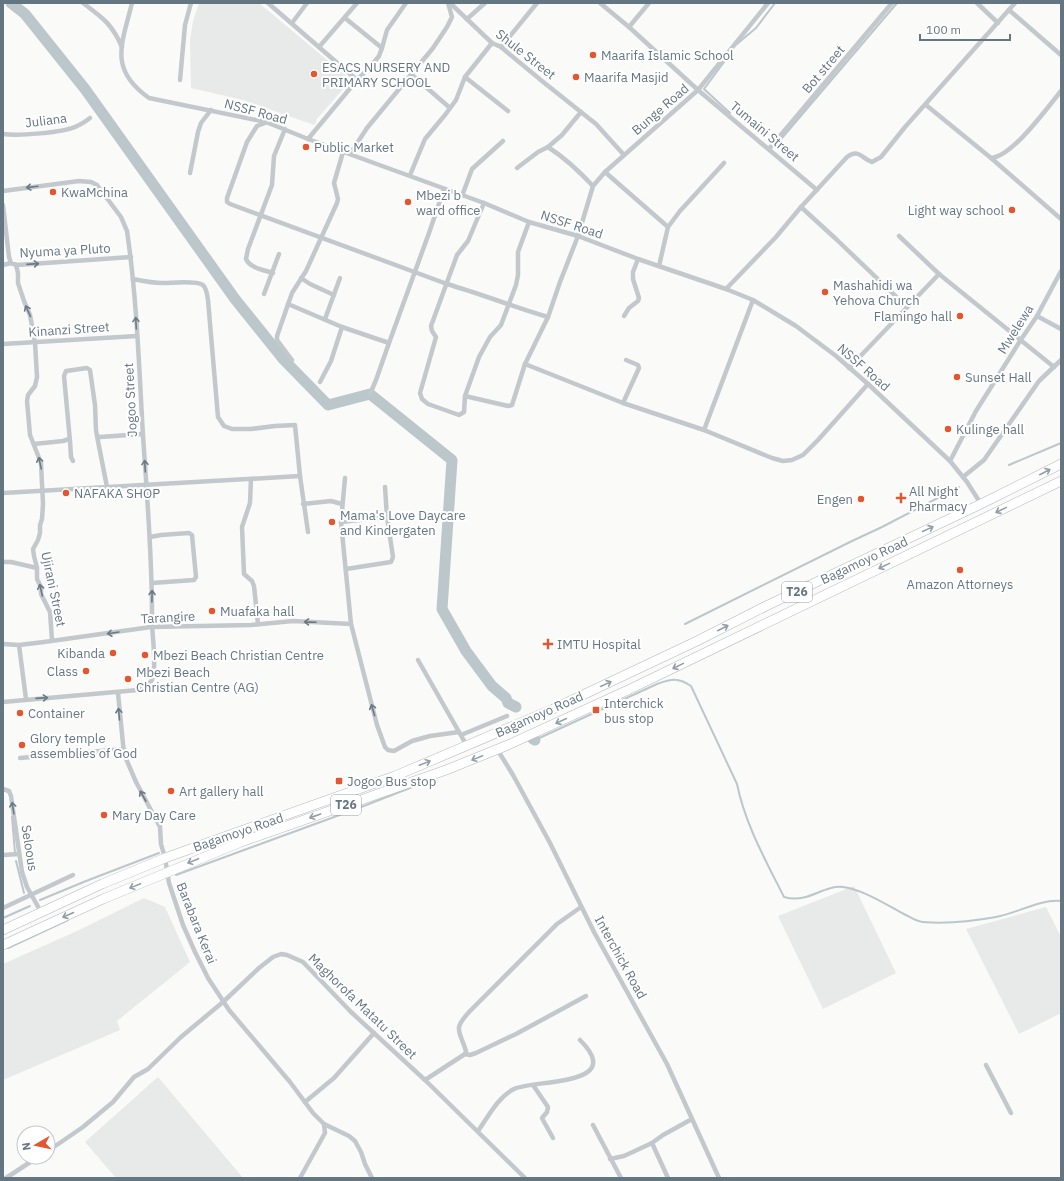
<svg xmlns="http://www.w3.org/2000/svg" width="1064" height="1181" font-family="'IBM Plex Sans',sans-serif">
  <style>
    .built { fill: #e8e9e9 }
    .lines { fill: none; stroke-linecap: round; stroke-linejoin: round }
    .stream { stroke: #bbc7cb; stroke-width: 2 }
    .river { stroke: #bbc7cb; stroke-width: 11 }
    .highway-casing { stroke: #b4b9bd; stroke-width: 10 }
    .street { stroke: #c3c8cc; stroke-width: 4.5 }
    .highway { stroke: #fff; stroke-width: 9 }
    .oneway { stroke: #6a7a87 }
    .oneway2 { stroke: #939fa8 }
    .poi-dot { fill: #e4572e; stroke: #fff; stroke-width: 1.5 }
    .labels { text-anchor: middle; stroke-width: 4; stroke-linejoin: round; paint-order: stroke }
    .shield { fill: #fff; stroke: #939fa8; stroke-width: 1 }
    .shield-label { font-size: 12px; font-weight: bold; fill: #657683 }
    .street-label { font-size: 13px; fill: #657683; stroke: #fff }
    .poi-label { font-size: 13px; fill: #657683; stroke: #fff; text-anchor: start }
  </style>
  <rect width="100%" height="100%" fill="#fafaf8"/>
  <!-- built -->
  <g class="built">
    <path d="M199,3h60l92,77 -35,40 1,1 -3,4 -71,-25 -52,-12 -1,-48 3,-19z"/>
    <path d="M854,886l42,87 -73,36 -45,-93z"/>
    <path d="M144,898l21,9 25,55 -73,59 3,9 -117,50v-116l74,-33z"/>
    <path d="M1046,907l15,30v76l-42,21 -53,-105z"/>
    <path d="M158,1077l85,101h-127l-31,-36z"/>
  </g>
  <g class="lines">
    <!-- stream -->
    <g class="stream">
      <path d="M737,44l19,-16 19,-25"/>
      <path d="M724,62l-20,27 26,24"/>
      <path d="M776,145l121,-142"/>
      <path d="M1009,465l52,-22"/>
      <path d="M685,624l167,-83 30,-14 77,-40"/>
      <path d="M535,740l122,-56c14,-5 21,-7 34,2l46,98c8,40 29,77 47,113 25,7 38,-12 59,-10 21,3 42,17 61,27 6,3 13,8 19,8 23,2 51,-1 73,-5 22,-4 43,-18 65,-16"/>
      <path d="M12,817l3,36"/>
      <path d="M16,861l8,32"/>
      <path d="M176,875l180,-66 59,-23"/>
      <path d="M40,900l46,-19 73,-28"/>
      <path d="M3,918l27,-12"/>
      <path d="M8,948l60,-28"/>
    </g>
    <!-- river -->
    <g class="river">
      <path d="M11,3l14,11 60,75 150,210 49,61 44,45 42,-11 82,66 -10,149 24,42 26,35 14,12 2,5 8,4"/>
      <path d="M533,739l2,1"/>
    </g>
    <defs>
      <g id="highway">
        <path d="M3,930l99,-46 63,-26 230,-82 158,-67 144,-68 69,-35 215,-102 80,-40"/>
        <path d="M3,945l100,-46 138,-57 205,-72 62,-25 120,-55 433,-209"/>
      </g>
    </defs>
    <!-- highway casing -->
    <use href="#highway" class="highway-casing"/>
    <!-- street -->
    <g class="street">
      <path d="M83,3c20,15 29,21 39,44"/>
      <path d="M132,3c-10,41 -24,66 17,95l117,24 42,17 176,64 45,19 49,14 60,23 88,30 27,11 43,26 40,30 32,28 82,77 17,21 14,22"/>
      <path d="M268,3l89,77"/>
      <path d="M450,3l42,40 9,4 41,34 54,43 28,31"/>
      <path d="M600,3l29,24 69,63 119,100"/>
      <path d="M977,3l21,20"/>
      <path d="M1009,10l52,45"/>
      <path d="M345,18l37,30"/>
      <path d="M467,19l18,-16"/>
      <path d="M292,23l15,-20"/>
      <path d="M629,27l20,-24"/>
      <path d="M319,47l38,-44"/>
      <path d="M501,47l36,-44"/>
      <path d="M411,74l39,34"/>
      <path d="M465,77l43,34"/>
      <path d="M180,80l5,-55 6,-22"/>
      <path d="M926,105l65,53c21,-1 56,-50 70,-67"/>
      <path d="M265,123l-8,3 -10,16 -20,56v4l3,2 217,80c34,10 67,23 101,33"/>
      <path d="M3,134c15,2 60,-1 74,-8 5,-2 9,-5 13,-8"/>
      <path d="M308,139l49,-59 15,-15 7,-9 3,-8 5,-18 19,-27"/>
      <path d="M548,147l14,-12 19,-23"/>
      <path d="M769,149l123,-146"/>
      <path d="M350,154l17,-26 66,-80 14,-21 5,-10 -4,-14"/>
      <path d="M991,158l70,61"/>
      <path d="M517,168l21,-16 10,-5c17,11 31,24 45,39"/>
      <path d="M605,172l63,55"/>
      <path d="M190,173l8,-41 3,-9 10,-13"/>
      <path d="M410,175l15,-36 20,-24 11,-15 9,-23 27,-34"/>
      <path d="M3,191l76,-10 12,1 6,3 24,32 6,14c10,68 12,136 16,205 4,59 9,118 9,178 -1,18 5,46 1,63 -2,8 -8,11 -15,13l-135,12"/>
      <path d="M462,196l10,-27 31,-28"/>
      <path d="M484,203l-16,38 -11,14 -26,71 1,5 4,6 -16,56 2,6 6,5 31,11 5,-3 1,-16 14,-39 11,-20 11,-12 15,-40 2,-10v-23l11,-30"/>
      <path d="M3,205l6,52 2,6 6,2 114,-8"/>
      <path d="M801,207l35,32 71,68"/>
      <path d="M899,236l40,38 115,93"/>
      <path d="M3,265l8,-2"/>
      <path d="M16,265l2,8v10l6,18 6,14 5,27 2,35 -2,9 -7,9 -1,6 3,34 11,28 2,41 -1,15 -2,6v8l-2,7 -5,9 1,7 3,12v11l4,8v7l9,18 2,28"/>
      <path d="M659,266l9,-39 12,-16 44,-48"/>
      <path d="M273,273c-9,-3 -23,-5 -27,-14l2,-10 24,-64 2,-29 11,-27"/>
      <path d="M301,278l9,6 24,11"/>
      <path d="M133,279c10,2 19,4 29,4 9,0 34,-3 41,2 4,4 4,10 5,15l10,117 6,9 8,3h19l24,-3 20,-1 5,51 8,56"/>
      <path d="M726,289l50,-52 25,-30 46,-50c12,-9 15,2 25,5l9,-5 24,-30 110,-124"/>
      <path d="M264,294l15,-40"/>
      <path d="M288,304l54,23 47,16 40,-110 15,-44"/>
      <path d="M624,316l5,-8 9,-7 1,-3 -6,-19v-7l5,-13"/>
      <path d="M1037,316l24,13"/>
      <path d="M325,319l15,-41"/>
      <path d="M3,344l134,-8"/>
      <path d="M292,360l-15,-20v-4l15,-43 14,-22 31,-68 1,-4 -4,-16 9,-31"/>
      <path d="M525,364l98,39 81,27 68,28 11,3 9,-1 11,-5 15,-15 50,-56"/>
      <path d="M849,368l90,-94"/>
      <path d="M320,382l11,-21 11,-34"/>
      <path d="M370,394l6,-14 13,-37"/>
      <path d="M465,396l43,10 4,-1 13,-41 23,-47 12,-35 18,-46 15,-50 12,-14 93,-82 70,-87"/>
      <path d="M623,403l16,-35 -1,-3 -12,-5"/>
      <path d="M704,430l49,-130"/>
      <path d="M97,436l10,51"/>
      <path d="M34,444l29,-3 6,-2"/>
      <path d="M73,461l-2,-4 -1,-16 -6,-65 2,-5 21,-3 3,2 5,35 1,25 1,6 3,1 43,-3"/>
      <path d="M950,461l26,-50 44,-70 17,-25 24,-45"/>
      <path d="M963,477l21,-17 55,-79 22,-21"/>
      <path d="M345,478l-4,44 10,102"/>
      <path d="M251,479l-1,24 -8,24 2,47 8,7 2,5 4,38"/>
      <path d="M3,493l297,-17"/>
      <path d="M303,504l28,-3 11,3"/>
      <path d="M341,522l46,-5"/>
      <path d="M150,537l11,-2 28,-2 3,2 4,42 -2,3 -42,3"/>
      <path d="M3,562h8l26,6"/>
      <path d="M346,569l45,-7 2,-5 -6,-40 -2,-30"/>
      <path d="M3,644l16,1 25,-3 107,-15 100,-2 42,-4 58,3 26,101 8,22 3,3 6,1 18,-10 18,-5 29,-4"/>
      <path d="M19,645l7,54"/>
      <path d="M418,660l49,86"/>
      <path d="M118,693l6,61 12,28 24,45 1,17 4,14 4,25 14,42 12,27 13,26 21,32 61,72 23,31 11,11 25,12 6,5 6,11 4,12 7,14"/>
      <path d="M461,735l46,-19"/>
      <path d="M497,749l16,26 37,68 44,89 73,132 52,114"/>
      <path d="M20,758l104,-9"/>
      <path d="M3,789l6,2 2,5 11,76 5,15 14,25"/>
      <path d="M3,855l16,-1"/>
      <path d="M3,908l70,-33"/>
      <path d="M465,1054l5,1 6,-2 40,-19 70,-38"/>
      <path d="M986,1065l25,48"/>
      <path d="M425,1080l40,-26 1,-3c-7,-22 -13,-21 3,-39l88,-88 24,-17"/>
      <path d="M533,1085l15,22 -1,5 -5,6 1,2 10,18"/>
      <path d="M305,1102l29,-24 40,-45"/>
      <path d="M593,1125l28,53"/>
      <path d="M478,1131c10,-14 20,-34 36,-42 21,-10 113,-2 66,-49"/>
      <path d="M48,1151l35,-24 30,-25 21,-25 14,-8 33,-32 42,-35 36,-34 14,-11 8,-3 6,1 16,7 48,50 74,68 100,98"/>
      <path d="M610,1159l14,-3 28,-13"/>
      <path d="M6,1178l32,-21"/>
      <path d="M300,1178l25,-45 -1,-9"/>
      <path d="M668,1178l-16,-35 11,-8 29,-16"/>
    </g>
    <!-- highway -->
    <use href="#highway" class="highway"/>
  </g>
  <!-- one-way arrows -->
  <defs><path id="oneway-shaft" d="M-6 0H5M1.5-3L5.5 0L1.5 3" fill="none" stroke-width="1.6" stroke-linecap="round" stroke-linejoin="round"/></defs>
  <g class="oneway">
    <use href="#oneway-shaft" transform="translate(32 187) rotate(173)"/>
    <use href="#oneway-shaft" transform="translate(33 264) rotate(-4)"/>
    <use href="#oneway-shaft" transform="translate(28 311) rotate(-114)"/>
    <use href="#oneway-shaft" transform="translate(136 323) rotate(-93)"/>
    <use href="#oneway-shaft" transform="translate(40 463) rotate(-102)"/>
    <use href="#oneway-shaft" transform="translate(145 466) rotate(-93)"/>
    <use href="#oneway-shaft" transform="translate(41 590) rotate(-103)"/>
    <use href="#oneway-shaft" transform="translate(152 596) rotate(-89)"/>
    <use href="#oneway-shaft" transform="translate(310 622) rotate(-178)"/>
    <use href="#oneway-shaft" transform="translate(113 633) rotate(171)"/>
    <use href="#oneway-shaft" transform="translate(42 698) rotate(-4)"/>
    <use href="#oneway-shaft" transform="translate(373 710) rotate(-106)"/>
    <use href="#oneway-shaft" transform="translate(119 714) rotate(-95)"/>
    <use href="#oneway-shaft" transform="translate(143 796) rotate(-119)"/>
    <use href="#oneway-shaft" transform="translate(13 808) rotate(-99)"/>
  </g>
  <g class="oneway2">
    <use href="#oneway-shaft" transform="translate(1045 472) rotate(-27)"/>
    <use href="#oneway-shaft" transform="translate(1001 510) rotate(154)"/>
    <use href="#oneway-shaft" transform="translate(928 529) rotate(-25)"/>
    <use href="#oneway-shaft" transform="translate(884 566) rotate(154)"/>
    <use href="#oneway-shaft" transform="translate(723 628) rotate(-27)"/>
    <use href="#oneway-shaft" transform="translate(678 666) rotate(154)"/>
    <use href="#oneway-shaft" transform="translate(606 684) rotate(-25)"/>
    <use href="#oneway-shaft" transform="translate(561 721) rotate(155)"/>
    <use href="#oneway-shaft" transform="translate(477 758) rotate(158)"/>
    <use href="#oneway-shaft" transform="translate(425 763) rotate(-22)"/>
    <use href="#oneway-shaft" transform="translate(315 816) rotate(161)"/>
    <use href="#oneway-shaft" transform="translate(193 861) rotate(158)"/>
    <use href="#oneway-shaft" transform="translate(135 886) rotate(158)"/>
    <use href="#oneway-shaft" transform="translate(68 915) rotate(156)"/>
  </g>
  <!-- markers -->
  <g class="poi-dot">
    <circle cx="593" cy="55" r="4"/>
    <circle cx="314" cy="74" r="4"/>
    <circle cx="576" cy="77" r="4"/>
    <circle cx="306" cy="147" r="4"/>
    <circle cx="53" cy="192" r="4"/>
    <circle cx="408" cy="202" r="4"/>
    <circle cx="1012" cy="210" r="4"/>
    <circle cx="825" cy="292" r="4"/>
    <circle cx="960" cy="316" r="4"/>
    <circle cx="957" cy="377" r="4"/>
    <circle cx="948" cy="429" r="4"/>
    <circle cx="66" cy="493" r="4"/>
    <path d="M899 492h4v4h4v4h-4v4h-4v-4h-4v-4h4z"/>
    <circle cx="861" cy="499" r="4"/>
    <circle cx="332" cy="522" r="4"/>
    <circle cx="960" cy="570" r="4"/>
    <circle cx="212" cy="611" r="4"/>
    <path d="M546 638h4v4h4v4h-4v4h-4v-4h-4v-4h4z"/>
    <circle cx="113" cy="653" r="4"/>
    <circle cx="145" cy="655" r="4"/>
    <circle cx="86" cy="671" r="4"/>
    <circle cx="128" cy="679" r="4"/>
    <rect x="592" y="706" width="8" height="8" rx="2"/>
    <circle cx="20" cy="713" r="4"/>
    <circle cx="22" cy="745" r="4"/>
    <rect x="335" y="777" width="8" height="8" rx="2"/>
    <circle cx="171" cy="791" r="4"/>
    <circle cx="104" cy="815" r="4"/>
  </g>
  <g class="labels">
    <!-- shield labels -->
    <g class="shield">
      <rect x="782" y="582" width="30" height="20" rx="3"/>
      <rect x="331" y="795" width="30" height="20" rx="3"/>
    </g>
    <g class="shield-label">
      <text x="797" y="596">T26</text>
      <text x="346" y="809">T26</text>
    </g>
    <!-- street labels -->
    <g class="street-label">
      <text transform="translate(526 54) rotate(38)" y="5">Shule Street</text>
      <text transform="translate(823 69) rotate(-50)" y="5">Bot street</text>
      <text transform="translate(660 109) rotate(-41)" y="5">Bunge Road</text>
      <text transform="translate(256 111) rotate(15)" y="5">NSSF Road</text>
      <text transform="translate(46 120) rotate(-7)" y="5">Juliana</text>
      <text transform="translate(765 131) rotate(40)" y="5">Tumaini Street</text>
      <text transform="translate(572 224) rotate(18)" y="5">NSSF Road</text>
      <text transform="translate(65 250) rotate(-3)" y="5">Nyuma ya Pluto</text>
      <text transform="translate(69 329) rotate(-4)" y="5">Kinanzi Street</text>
      <text transform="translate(1015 329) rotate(-58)" y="5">Mwelewa</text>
      <text transform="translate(864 367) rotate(41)" y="5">NSSF Road</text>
      <text transform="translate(130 400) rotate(-93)" y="5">Jogoo Street</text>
      <text transform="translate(864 560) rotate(-25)" y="5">Bagamoyo Road</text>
      <text transform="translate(54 589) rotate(78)" y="5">Ujirani Street</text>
      <text transform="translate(168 617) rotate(-3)" y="5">Tarangire</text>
      <text transform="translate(539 714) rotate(-24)" y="5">Bagamoyo Road</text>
      <text transform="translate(238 832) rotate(-19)" y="5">Bagamoyo Road</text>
      <text transform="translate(30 848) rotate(81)" y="5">Seloous</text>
      <text transform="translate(197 923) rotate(68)" y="5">Barabara Kerai</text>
      <text transform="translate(621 957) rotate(61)" y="5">Interchick Road</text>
      <text transform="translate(363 1006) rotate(44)" y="5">Maghorofa Matatu Street</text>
    </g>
    <!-- poi labels -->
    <g class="poi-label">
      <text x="601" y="60">Maarifa Islamic School</text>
      <text x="322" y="72">ESACS NURSERY AND<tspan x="322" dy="15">PRIMARY SCHOOL</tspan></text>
      <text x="584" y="82">Maarifa Masjid</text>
      <text x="314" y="152">Public Market</text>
      <text x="61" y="197">KwaMchina</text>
      <text x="416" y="200">Mbezi b<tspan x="416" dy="15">ward office</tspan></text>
      <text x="1004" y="215" text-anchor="end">Light way school</text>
      <text x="833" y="290">Mashahidi wa<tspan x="833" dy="15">Yehova Church</tspan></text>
      <text x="952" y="321" text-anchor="end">Flamingo hall</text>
      <text x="965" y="382">Sunset Hall</text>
      <text x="956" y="434">Kulinge hall</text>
      <text x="909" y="496">All Night<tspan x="909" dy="15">Pharmacy</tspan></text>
      <text x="74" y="498">NAFAKA SHOP</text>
      <text x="853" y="504" text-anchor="end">Engen</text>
      <text x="340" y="520">Mama's Love Daycare<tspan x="340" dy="15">and Kindergaten</tspan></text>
      <text x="960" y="589" text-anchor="middle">Amazon Attorneys</text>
      <text x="220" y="616">Muafaka hall</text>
      <text x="557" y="649">IMTU Hospital</text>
      <text x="105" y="658" text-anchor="end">Kibanda</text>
      <text x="153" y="660">Mbezi Beach Christian Centre</text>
      <text x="78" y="676" text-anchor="end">Class</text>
      <text x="136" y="677">Mbezi Beach<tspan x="136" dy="15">Christian Centre (AG)</tspan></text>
      <text x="604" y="708">Interchick<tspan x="604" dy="15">bus stop</tspan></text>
      <text x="28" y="718">Container</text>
      <text x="30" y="743">Glory temple<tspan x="30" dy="15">assemblies of God</tspan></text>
      <text x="347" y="786">Jogoo Bus stop</text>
      <text x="179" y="796">Art gallery hall</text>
      <text x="112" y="820">Mary Day Care</text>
    </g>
  </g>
  <!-- border -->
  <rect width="1064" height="1181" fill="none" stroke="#657683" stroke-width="8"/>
  <!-- north arrow -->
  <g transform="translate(36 1145) rotate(261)"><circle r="19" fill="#ffffff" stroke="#c1c8cd"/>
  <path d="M0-3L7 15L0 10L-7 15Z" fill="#e4572e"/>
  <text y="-6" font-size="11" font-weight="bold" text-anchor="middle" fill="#657683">N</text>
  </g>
  <!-- scale -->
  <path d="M920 34v6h90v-6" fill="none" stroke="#657683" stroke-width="2"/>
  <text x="926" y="34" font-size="12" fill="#657683" stroke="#ffffff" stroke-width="3" paint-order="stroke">100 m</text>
</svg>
